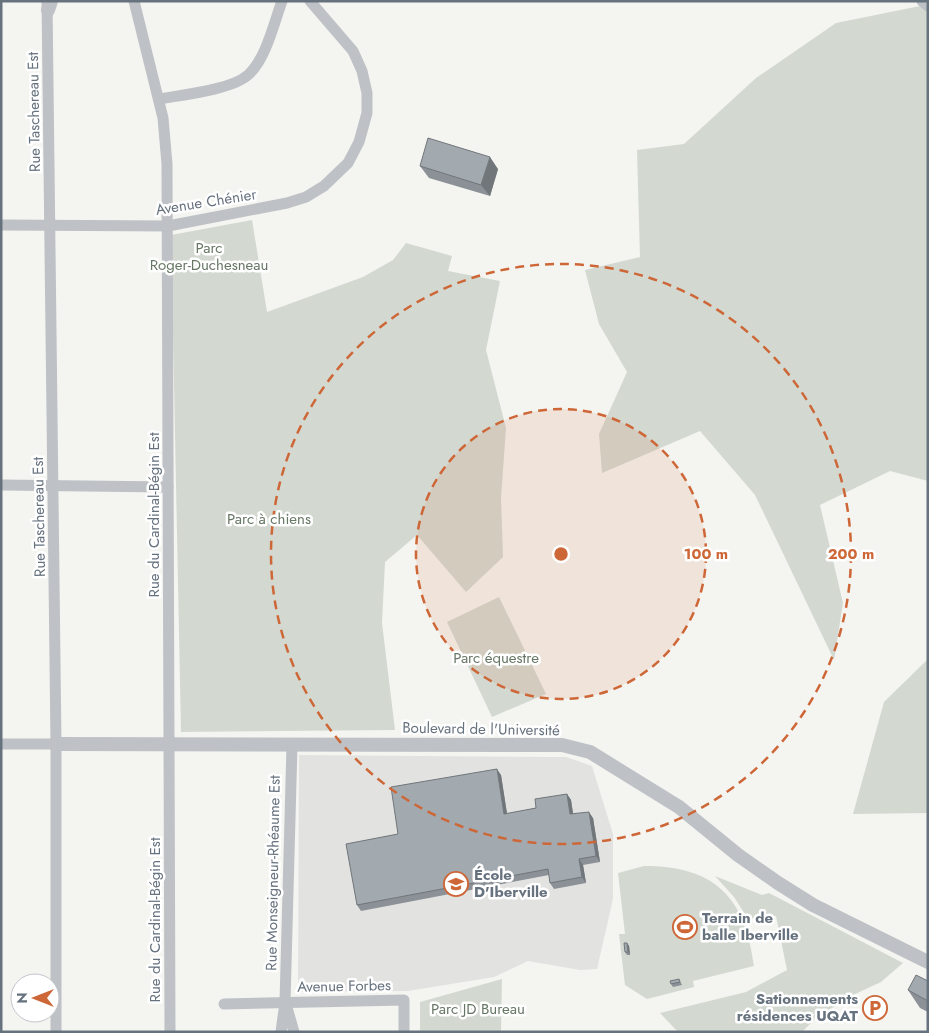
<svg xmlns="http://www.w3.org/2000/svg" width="929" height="1033" font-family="Jost,sans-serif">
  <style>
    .built { fill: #e2e3e1 }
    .green { fill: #d3d9d1 }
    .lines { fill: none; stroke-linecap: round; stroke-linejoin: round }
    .minor { stroke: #bec1c5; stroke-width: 11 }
    .tertiary { stroke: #bec1c5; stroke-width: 14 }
    .wall { fill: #8b9196 }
    .shaded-wall { fill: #71767a }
    .building { fill: #a2a9af; stroke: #71767a }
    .ring { fill: none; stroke: #ce6737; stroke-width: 2.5; stroke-dasharray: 9 6 }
    .labels { text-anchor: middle; stroke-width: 5; stroke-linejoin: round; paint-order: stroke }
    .street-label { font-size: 15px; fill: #67727f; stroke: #fff }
    .park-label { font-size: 15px; fill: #677765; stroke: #fff }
    .poi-label { font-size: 15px; font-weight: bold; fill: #67727f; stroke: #fff; text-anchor: start }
    .centre { fill: #ce6737; stroke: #fff; stroke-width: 2.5 }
    .ring-label { font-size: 15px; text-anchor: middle; font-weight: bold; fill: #ce6737; stroke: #fff; stroke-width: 5; stroke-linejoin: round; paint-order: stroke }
  </style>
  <rect width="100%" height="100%" fill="#f4f4f1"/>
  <!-- built -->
  <path class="built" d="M299,755l247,2h20l26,9 21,68v65l-16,70 -17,1 -52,-9 -34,16 -86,14 -110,1z"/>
  <!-- green -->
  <g class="green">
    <path d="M925,5l3,1v475l-38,-10 -70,34 23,98 -9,57 -79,-165 -55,-64 -98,42 -3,-39 28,-62 -28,-48 -14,-54 55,-13 -3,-107 47,-6 72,-66 80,-55z"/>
    <path d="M252,220l15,92 96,-35 30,-17 13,-17 46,13 -4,15 52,10 -14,69 20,78 -5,70 2,59 -37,35 -49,-57 -32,27 -3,61 13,107 -214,2 -10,-497z"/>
    <path d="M499,597l47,97 -54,23 -45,-95z"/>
    <path d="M928,659v154l-75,1 31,-112z"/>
    <path d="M644,866c71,0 101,31 110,100l-61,15 1,6 -47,12 -22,-14 -6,-51h6l-7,-61z"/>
    <path d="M715,876l47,19 7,-2 134,70 -22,19 -30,14 -36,23 -13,13h-124l-18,-19 86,-21 41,-22 -11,-54 -28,3 -14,-22z"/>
    <path d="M502,979l-1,53h-81v-30z"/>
  </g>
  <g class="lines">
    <!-- minor -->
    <g class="minor">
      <path d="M47,1l9,743v288"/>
      <path d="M134,1l29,117 4,46 3,868"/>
      <path d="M922,1l6,5"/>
      <path d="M159,99c23,-4 72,-9 89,-24 18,-16 26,-52 34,-74"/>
      <path d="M1,225l167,1 119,-23 19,-6 18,-11 24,-23 11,-21 8,-29v-20l-5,-22 -9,-20 -43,-50"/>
      <path d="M1,485l167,2"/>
      <path d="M1,744h55"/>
      <path d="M224,1004l180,-4v32"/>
      <path d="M286,1004l8,28"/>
      <path d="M281,1032l4,-30 7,-257"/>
    </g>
    <!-- tertiary -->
    <g class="tertiary">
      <path d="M48,10l3,-9"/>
      <path d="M56,744l474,1h32l28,7 89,55 59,48 40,28 35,22 115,57"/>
    </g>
  </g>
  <!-- wall -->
  <g class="wall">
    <path d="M420,166l78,3 -8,27 -61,-18z"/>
    <path d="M501,775l6,39 29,-6 31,-14 4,6 2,14 20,4 7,44 -17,3 3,18 -32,6 -4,-6 -1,-8 -188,36 -4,-6 41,-71z"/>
    <path d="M627,943l2,3 1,9h-3l-2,-3z"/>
    <path d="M679,979l3,6 -9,2 -2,-3z"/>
    <path d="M928,981v31l-8,-4 -12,-18z"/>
  </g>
  <!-- shaded-wall -->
  <g class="shaded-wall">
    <path d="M490,157l8,12 -8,27 -9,-11z"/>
    <path d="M497,769l4,6 7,45 -4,-6z"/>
    <path d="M567,794l4,6 3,20 -4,-6z"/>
    <path d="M589,812l4,6 7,44 -4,-6z"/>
    <path d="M579,859l4,6 3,18 -4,-6z"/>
    <path d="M627,943l2,3 1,9 -2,-3z"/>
  </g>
  <!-- building -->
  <g class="building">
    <path d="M428,138l62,19 -9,28 -61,-19z"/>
    <path d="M497,769l7,45 32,-6 -1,-9 32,-5 3,20 19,-2 7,44 -17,3 3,18 -32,6 -2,-14 -191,36 -11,-61 52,-10 -7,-47z"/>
    <path d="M624,943h3l1,9h-3z"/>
    <path d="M916,975l12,6v20l-20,-11z"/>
    <path d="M679,979l1,3 -9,2 -1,-3z"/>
  </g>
  <!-- distance rings -->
  <circle cx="561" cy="554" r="145" fill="#ce6737" fill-opacity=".12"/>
  <g class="ring">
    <circle cx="561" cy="554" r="145"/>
    <circle cx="561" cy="554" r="290"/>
  </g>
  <!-- icons -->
  <defs>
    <symbol id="school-ring" viewBox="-11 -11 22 22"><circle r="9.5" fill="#fff" stroke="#ce6737" stroke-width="1.5"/><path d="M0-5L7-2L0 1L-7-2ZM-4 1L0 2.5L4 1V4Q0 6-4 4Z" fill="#ce6737"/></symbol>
    <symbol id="stadium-ring" viewBox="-11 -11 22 22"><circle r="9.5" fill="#fff" stroke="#ce6737" stroke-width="1.5"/><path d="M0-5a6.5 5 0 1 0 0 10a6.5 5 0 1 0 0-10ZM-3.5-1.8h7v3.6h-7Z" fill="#ce6737"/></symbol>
    <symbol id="parking-ring" viewBox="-11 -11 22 22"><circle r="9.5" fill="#fff" stroke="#ce6737" stroke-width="1.5"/><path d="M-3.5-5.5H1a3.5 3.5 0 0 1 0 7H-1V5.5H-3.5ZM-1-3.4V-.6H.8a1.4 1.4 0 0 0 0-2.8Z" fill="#ce6737"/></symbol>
  </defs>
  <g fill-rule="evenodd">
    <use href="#school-ring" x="442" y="870" width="28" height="28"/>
    <use href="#stadium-ring" x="671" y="913" width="28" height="28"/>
    <use href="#parking-ring" x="861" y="994" width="28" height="28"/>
  </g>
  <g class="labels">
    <!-- street labels -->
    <g class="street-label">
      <text transform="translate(34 112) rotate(-91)" y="5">Rue Taschereau Est</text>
      <text transform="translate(206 202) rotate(-9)" y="5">Avenue Chénier</text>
      <text transform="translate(154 515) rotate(-90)" y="5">Rue du Cardinal-Bégin Est</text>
      <text transform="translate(39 517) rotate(-91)" y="5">Rue Taschereau Est</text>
      <text transform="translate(481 729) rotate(1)" y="5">Boulevard de l'Université</text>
      <text transform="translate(273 873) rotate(-89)" y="5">Rue Monseigneur-Rhéaume Est</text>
      <text transform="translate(155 920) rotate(-90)" y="5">Rue du Cardinal-Bégin Est</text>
      <text transform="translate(344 986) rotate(-1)" y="5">Avenue Forbes</text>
    </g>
    <!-- park labels -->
    <g class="park-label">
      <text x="209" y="253">Parc<tspan x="209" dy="17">Roger-Duchesneau</tspan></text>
      <text x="269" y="524">Parc à chiens</text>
      <text x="496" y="663">Parc équestre</text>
      <text x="478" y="1014">Parc JD Bureau</text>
    </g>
    <!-- poi labels -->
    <g class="poi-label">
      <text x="474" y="880">École<tspan x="474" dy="17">D'Iberville</tspan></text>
      <text x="702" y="923">Terrain de<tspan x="702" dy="17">balle Iberville</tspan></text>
      <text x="858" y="1004" text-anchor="end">Sationnements<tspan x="858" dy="17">résidences UQAT</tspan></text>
    </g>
  </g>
  <circle cx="561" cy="554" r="8" class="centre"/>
  <g class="ring-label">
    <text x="706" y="559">100 m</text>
    <text x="851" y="559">200 m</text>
  </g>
  <!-- border -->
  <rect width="929" height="1033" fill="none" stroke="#67727f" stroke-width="5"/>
  <!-- north arrow -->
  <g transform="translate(35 998) rotate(270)"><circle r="24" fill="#ffffff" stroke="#c2c7cc"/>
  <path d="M0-4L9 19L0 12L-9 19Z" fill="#ce6737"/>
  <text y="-8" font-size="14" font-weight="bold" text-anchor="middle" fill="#67727f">N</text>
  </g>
</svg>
